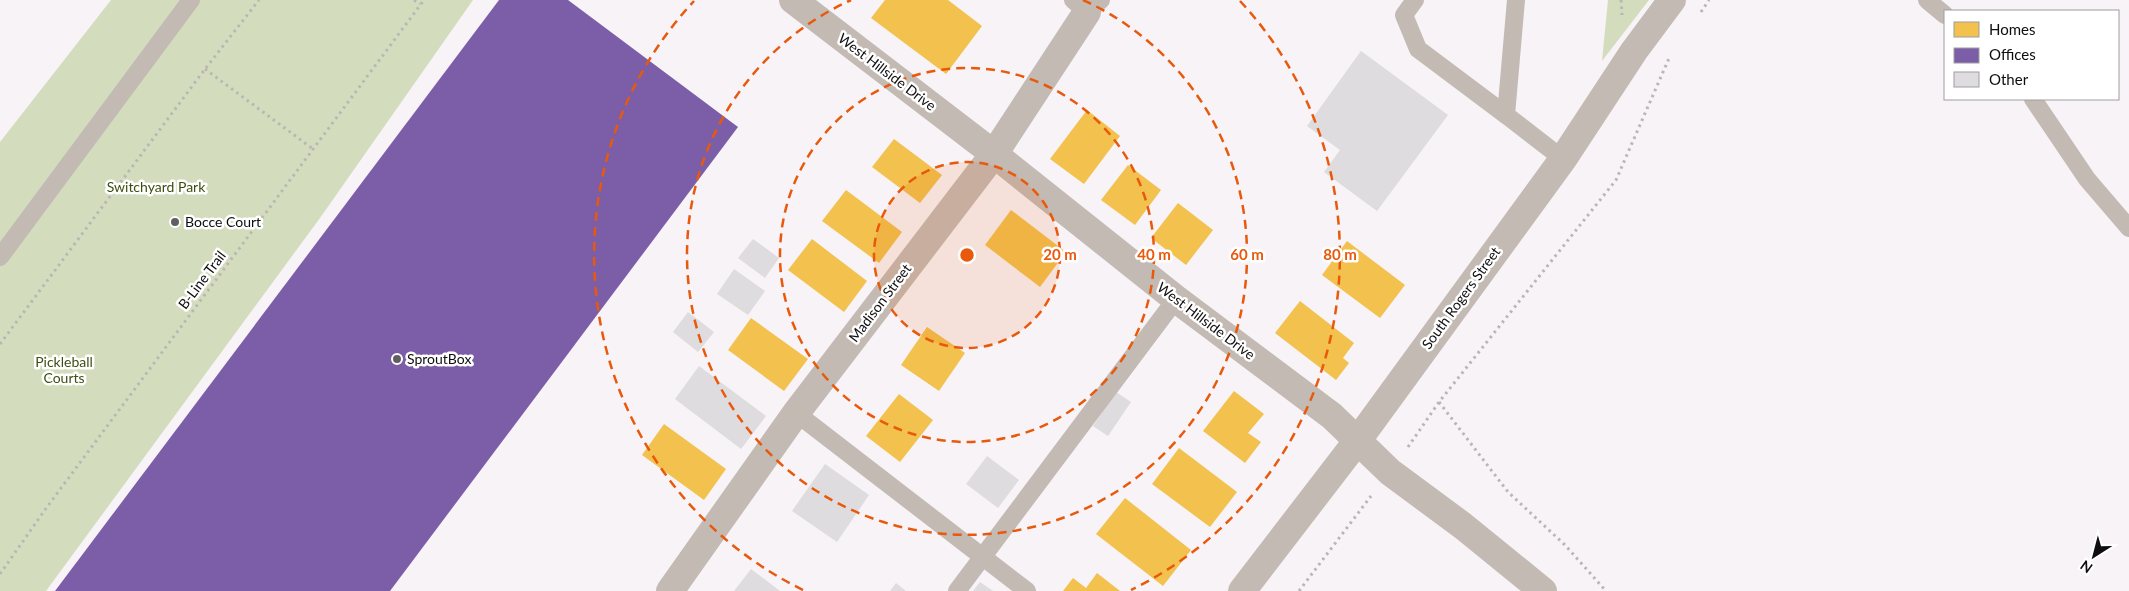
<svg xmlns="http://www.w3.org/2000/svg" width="2129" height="591" font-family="Lato,sans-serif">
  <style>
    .green { fill: #d3ddbe }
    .homes { fill: #f2c14e }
    .offices { fill: #7b5ea7 }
    .building { fill: #dedcdf }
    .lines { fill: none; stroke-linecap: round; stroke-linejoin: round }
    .path { stroke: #bcb6b2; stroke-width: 3; stroke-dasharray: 2.5 4; stroke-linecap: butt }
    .service { stroke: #c3bab3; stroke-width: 18 }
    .minor { stroke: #c3bab3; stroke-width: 28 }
    .tertiary { stroke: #c3bab3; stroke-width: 28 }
    .ring { fill: none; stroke: #e8590c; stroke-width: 2.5; stroke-dasharray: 9 6 }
    .poi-dot { fill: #605e60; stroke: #fff; stroke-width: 2 }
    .labels { text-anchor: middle; stroke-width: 5; stroke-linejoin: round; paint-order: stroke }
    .street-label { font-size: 14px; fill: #0f0d0f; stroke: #fff }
    .park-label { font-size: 14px; fill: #3d4e11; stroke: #fff }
    .poi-label { font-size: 14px; fill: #0f0d0f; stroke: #fff; text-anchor: start }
    .centre { fill: #e8590c; stroke: #fff; stroke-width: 2.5 }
    .ring-label { font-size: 15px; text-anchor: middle; font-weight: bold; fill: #e8590c; stroke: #fff; stroke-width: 5; stroke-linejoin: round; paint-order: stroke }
  </style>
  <rect width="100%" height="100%" fill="#f7f3f7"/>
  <!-- green -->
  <g class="green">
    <path d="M111,0h362l-153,218 -274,373h-46v-449z"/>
    <path d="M1608,0h41l-47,61z"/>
  </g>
  <!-- homes -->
  <g class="homes">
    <path d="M885,0h63l34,26 -36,48 -75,-56z"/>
    <path d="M1087,110l33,26 -36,48 -34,-25z"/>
    <path d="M894,139l48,36 -22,28 -48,-36z"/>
    <path d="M1128,165l33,25 -26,35 -34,-25z"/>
    <path d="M846,190l56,42 -23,31 -57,-42z"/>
    <path d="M1178,203l35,27 -27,35 -35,-27z"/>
    <path d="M1011,210l55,42 -26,35 -55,-42z"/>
    <path d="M812,239l55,42 -23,31 -56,-42z"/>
    <path d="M1347,241l58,44 -25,33 -58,-43z"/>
    <path d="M1300,301l54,42 -11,15 6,5 -13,17 -61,-47z"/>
    <path d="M751,318l57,41 -24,32 -56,-41z"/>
    <path d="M927,327l38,26 -26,38 -38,-26z"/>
    <path d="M1234,391l30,23 -16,19 13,9 -16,21 -42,-32z"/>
    <path d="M899,394l34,26 -33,42 -34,-26z"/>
    <path d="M664,424l62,45 -22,31 -62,-45z"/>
    <path d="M1179,448l58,44 -27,35 -58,-43z"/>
    <path d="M1125,498l66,52 -28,36 -67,-52z"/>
    <path d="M1097,573l23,18h-57l10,-13 13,10z"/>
  </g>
  <!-- offices -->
  <path class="offices" d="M499,0h69l170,127 -348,464h-335z"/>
  <!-- building -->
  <g class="building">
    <path d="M1361,51l87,64 -71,96 -53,-39 16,-22 -33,-24z"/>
    <path d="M753,239l26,19 -14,20 -27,-20z"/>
    <path d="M734,269l31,22 -17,24 -31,-21z"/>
    <path d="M688,312l26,20 -16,20 -25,-20z"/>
    <path d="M699,366l67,50 -25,33 -66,-50z"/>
    <path d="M1116,392l15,10 -23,34 -15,-10z"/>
    <path d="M987,456l32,24 -21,28 -32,-24z"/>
    <path d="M825,464l44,31 -32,47 -45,-31z"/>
    <path d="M751,569l29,22h-46z"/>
    <path d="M980,582l13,9h-20z"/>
    <path d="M896,583l10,8h-16z"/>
  </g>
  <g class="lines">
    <!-- path -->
    <g class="path">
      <path d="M414,0l6,4"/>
      <path d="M1621,0l1,15"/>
      <path d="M1701,12l8,-12"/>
      <path d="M205,69l108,80"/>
      <path d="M0,344l205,-275 54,-69"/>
      <path d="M1439,402l69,90 57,53 41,46"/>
      <path d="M1408,447l31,-45 177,-222 54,-124"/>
      <path d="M0,574l47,-67 377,-507"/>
      <path d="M1299,591l72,-95"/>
    </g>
    <!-- service -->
    <g class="service">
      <path d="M1073,0l14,12 14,-12"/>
      <path d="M1415,0l-11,15 14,34 88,66"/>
      <path d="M1516,0l-10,115 57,44"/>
      <path d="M1927,0l18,15"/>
      <path d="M2033,99l54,80 42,49"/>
      <path d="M0,257l191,-257"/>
      <path d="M796,413l231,178"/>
      <path d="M957,591l219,-292"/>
    </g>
    <!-- minor -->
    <g class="minor">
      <path d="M793,0l201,154 182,145 156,117 58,56 73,54 80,65"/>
      <path d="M670,591l126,-178 198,-259 93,-142"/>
    </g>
    <!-- tertiary -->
    <path class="tertiary" d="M1242,591l116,-151 205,-281 71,-108 38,-51"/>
  </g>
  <!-- distance rings -->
  <circle cx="967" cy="255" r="93" fill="#e8590c" fill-opacity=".12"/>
  <g class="ring">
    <circle cx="967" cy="255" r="93"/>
    <circle cx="967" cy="255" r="187"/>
    <path d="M1083 0A280 280 0 1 1 851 0"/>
    <path d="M803 590A373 373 0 0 1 694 1M1240 1A373 373 0 0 1 1131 590"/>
  </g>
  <!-- markers -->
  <g class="poi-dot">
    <circle cx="175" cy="222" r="5"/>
    <circle cx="397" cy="359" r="5"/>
  </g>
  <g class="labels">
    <!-- street labels -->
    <g class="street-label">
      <text transform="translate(887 72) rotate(37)" y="5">West Hillside Drive</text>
      <text transform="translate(202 280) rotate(-53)" y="5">B-Line Trail</text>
      <text transform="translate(1461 298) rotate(-54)" y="5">South Rogers Street</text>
      <text transform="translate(880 303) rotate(-53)" y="5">Madison Street</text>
      <text transform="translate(1206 321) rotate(37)" y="5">West Hillside Drive</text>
    </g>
    <!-- park labels -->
    <g class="park-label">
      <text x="156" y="192">Switchyard Park</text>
      <text x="64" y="367">Pickleball<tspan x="64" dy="16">Courts</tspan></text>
    </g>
    <!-- poi labels -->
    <g class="poi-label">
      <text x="185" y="227">Bocce Court</text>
      <text x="407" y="364">SproutBox</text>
    </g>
  </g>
  <circle cx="967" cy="255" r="8" class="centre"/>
  <g class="ring-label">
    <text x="1060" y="260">20 m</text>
    <text x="1154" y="260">40 m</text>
    <text x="1247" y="260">60 m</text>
    <text x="1340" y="260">80 m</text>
  </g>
  <!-- legend -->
  <rect x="1944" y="10" width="175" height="90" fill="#ffffff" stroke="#9f9e9f"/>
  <rect x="1954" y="22" width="25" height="15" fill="#f2c14e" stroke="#9f9e9f"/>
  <text x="1989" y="35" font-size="15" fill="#0f0d0f">Homes</text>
  <rect x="1954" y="48" width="25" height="15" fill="#7b5ea7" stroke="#9f9e9f"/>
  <text x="1989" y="60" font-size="15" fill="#0f0d0f">Offices</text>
  <rect x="1954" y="72" width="25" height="15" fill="#dedcdf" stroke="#9f9e9f"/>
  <text x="1989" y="85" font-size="15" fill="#0f0d0f">Other</text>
  <!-- north arrow -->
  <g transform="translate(2094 556) rotate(216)" stroke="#ffffff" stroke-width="4" paint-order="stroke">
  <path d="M0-4L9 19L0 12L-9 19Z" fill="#0f0d0f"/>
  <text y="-8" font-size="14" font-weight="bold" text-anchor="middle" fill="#0f0d0f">N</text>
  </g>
</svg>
